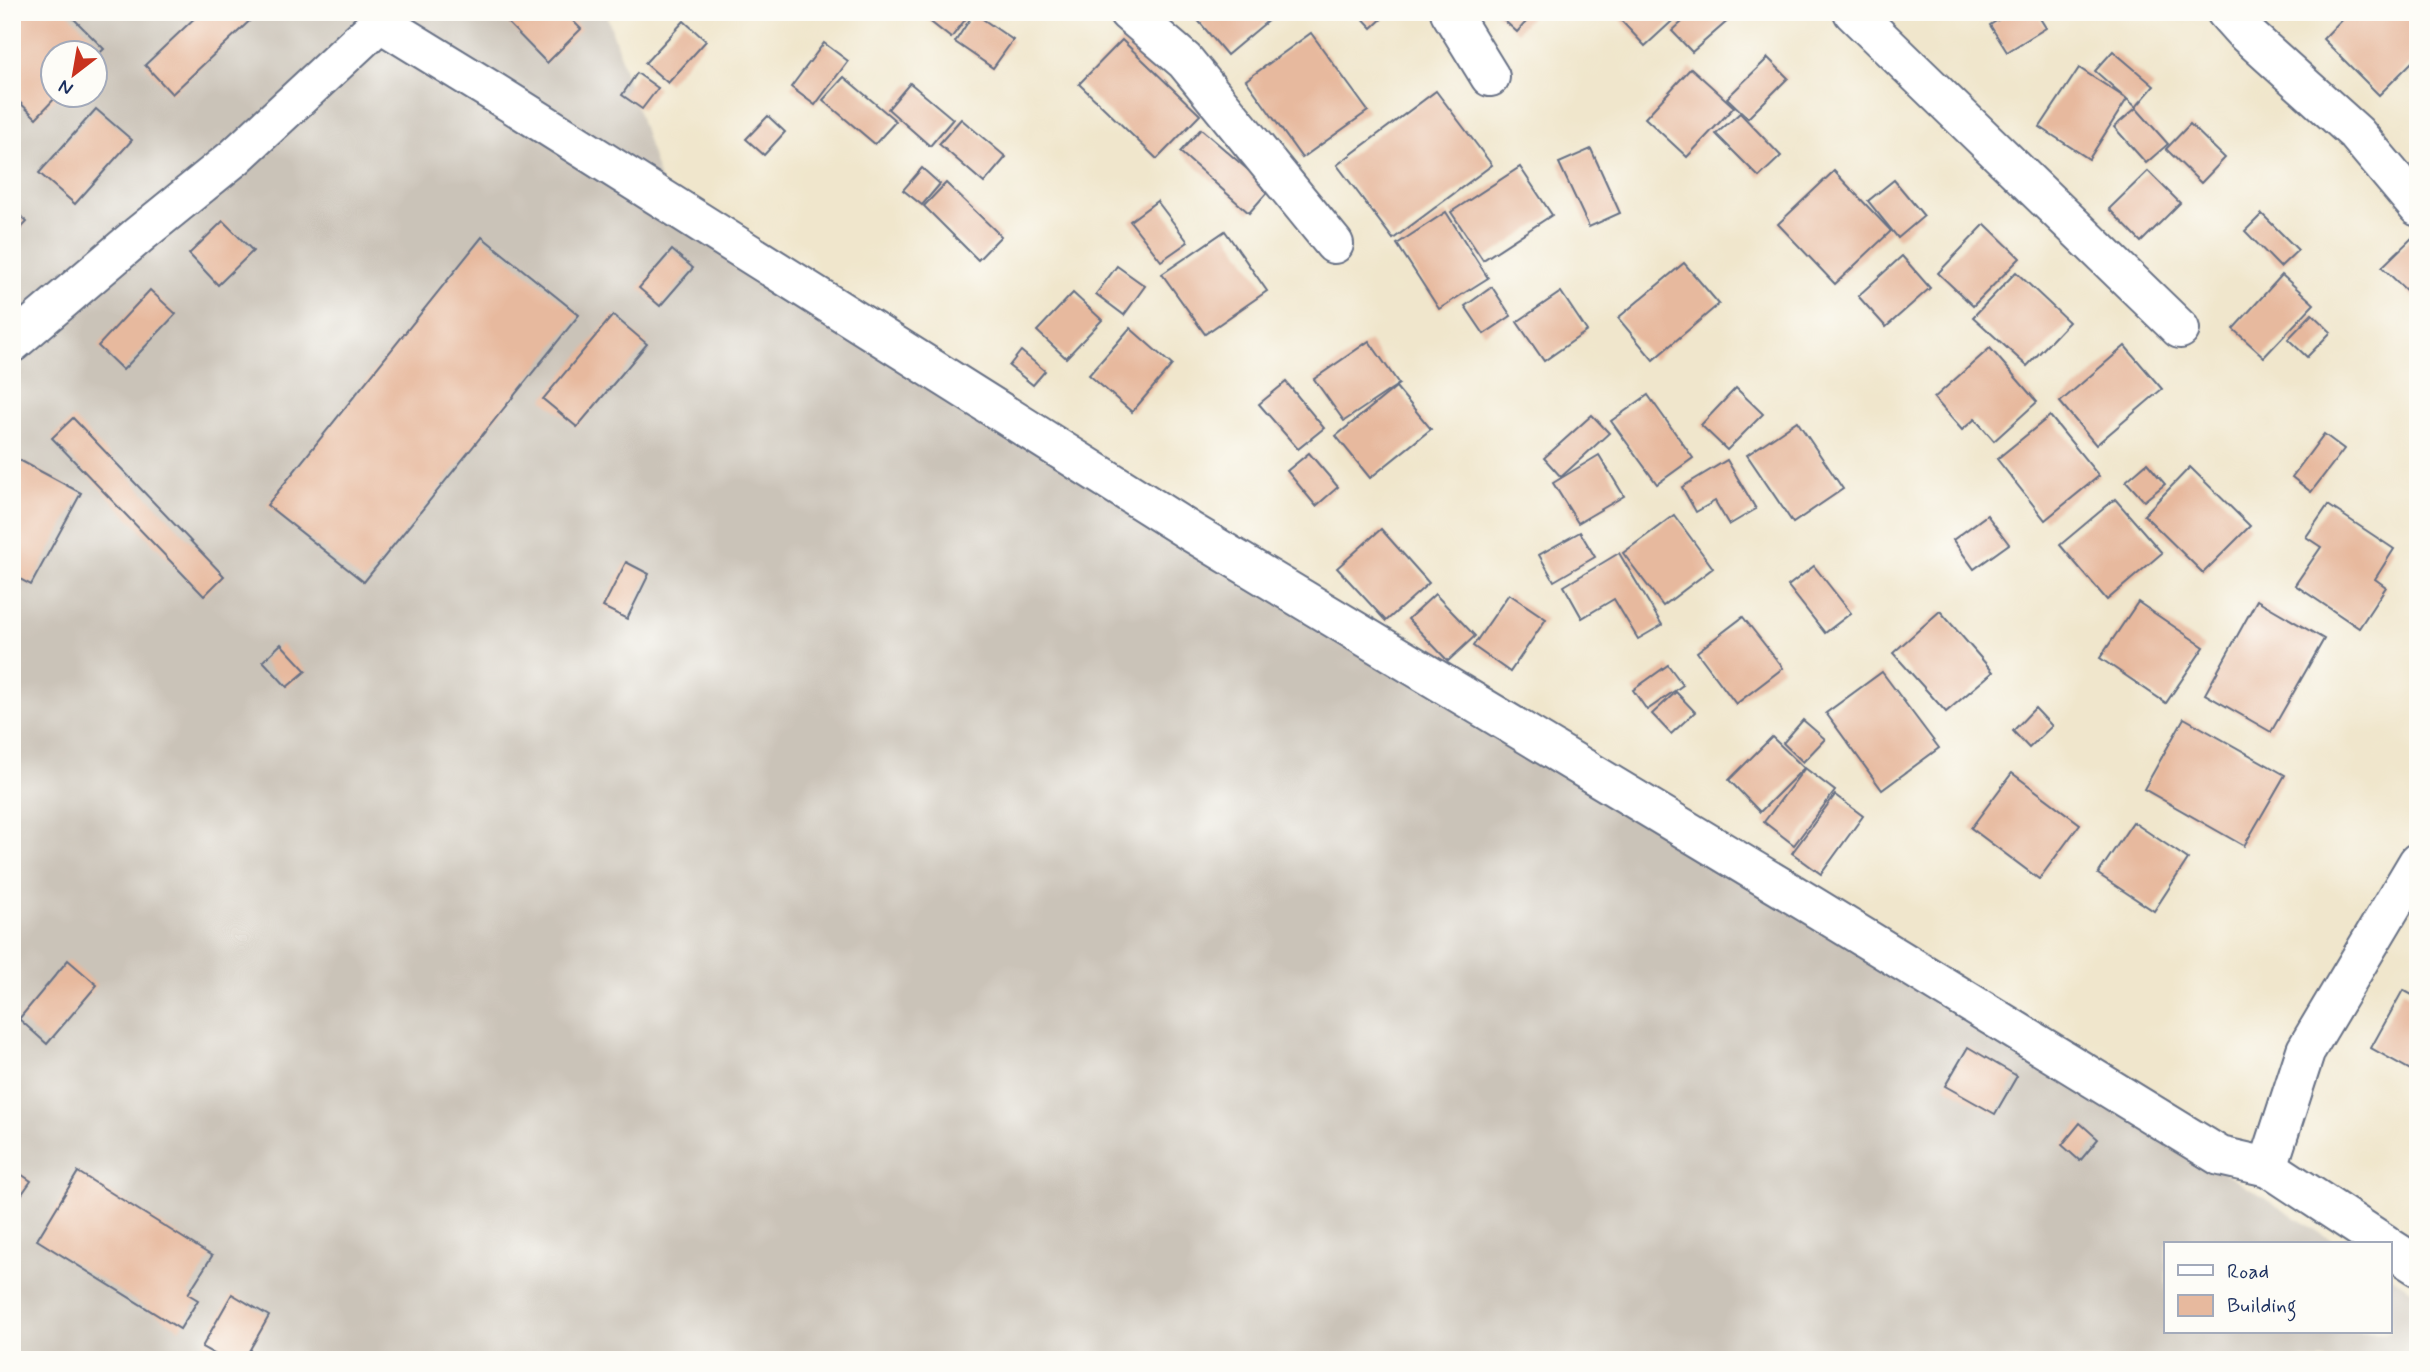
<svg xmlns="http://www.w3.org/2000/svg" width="2430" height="1372" font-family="Mynerve,sans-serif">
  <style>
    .industrial { fill: #cac3b8; fill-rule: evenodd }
    .building { fill: #e7b99e }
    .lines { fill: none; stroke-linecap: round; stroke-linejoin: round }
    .minor-casing { stroke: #666f84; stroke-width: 42 }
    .minor { stroke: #fff; stroke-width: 38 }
  </style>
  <rect width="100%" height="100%" fill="#fdfcf7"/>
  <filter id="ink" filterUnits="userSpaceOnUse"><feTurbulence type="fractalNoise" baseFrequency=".0143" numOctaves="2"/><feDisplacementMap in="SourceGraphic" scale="14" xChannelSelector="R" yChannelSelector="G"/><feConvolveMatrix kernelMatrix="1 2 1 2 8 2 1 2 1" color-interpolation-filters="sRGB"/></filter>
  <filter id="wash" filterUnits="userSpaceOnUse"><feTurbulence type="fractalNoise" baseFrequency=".00686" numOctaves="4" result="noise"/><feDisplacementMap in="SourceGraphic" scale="28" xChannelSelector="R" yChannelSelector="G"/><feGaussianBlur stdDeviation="1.57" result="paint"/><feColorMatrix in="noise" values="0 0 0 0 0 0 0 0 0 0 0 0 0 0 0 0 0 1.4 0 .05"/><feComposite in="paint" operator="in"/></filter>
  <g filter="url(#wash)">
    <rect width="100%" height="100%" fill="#f0e6cc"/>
    <!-- industrial -->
    <path class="industrial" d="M12,12h594l62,193 1670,1039h-172v88h224v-56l24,15 4,-5v74h-2406zM52,52h42v42h-42z"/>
    <g id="blocks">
      <!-- building -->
      <g class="building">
        <path d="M12,12h55l37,37 -10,9v-6h-42v42h7l-23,24 -24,-23z"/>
        <path d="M201,12h58l-87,82 -27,-29z"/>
        <path d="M509,12h55l17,17 -34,34 -44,-45z"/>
        <path d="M918,12h53l-20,26z"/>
        <path d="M1191,12h83l2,2 -49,41z"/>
        <path d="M1357,12h32l-17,16z"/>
        <path d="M1495,12h40l-18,20z"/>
        <path d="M1613,12h69l-37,34z"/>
        <path d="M1693,12h45l-46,40 -20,-21z"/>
        <path d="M2011,12h25l10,16 -39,24 -17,-27z"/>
        <path d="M2349,12h69v44l-39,39 -56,-56z"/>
        <path d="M974,13l39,27 -20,28 -38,-26z"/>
        <path d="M684,21l22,20 -38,42 -23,-20z"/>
        <path d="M1311,33l57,78 -66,47 -56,-78z"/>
        <path d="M1122,40l78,75 -43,44 -78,-75z"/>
        <path d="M824,43l24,18 -33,44 -24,-18z"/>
        <path d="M2113,51l41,35 -18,21 -9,-8 -38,60 -49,-32 39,-59 48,31 -32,-28z"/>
        <path d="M1768,58l20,20 -40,40 -21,-20z"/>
        <path d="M1691,68l43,39 -47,50 -42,-39z"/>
        <path d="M637,73l21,15 -16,21 -20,-14z"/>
        <path d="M844,77l52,44 -21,23 -52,-44z"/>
        <path d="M910,83l43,36 -23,27 -42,-37z"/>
        <path d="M1436,91l56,74 -99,74 -56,-74z"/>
        <path d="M2136,108l32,36 -22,19 -32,-36z"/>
        <path d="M96,109l36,31 -57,64 -36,-31z"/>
        <path d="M1740,113l41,43 -22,21 -43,-43z"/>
        <path d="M768,116l17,16 -21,23 -18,-16z"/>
        <path d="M961,119l45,38 -22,26 -45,-39z"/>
        <path d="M2190,124l35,34 -24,25 -35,-34z"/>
        <path d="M1201,129l69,60 -21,24 -69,-61z"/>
        <path d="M1591,149l29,64 -31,14 -30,-64z"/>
        <path d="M1520,167l32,48 -69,45 -32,-48z"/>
        <path d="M922,168l18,16 -18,21 -19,-15z"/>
        <path d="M1834,171l57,60 -56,53 -57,-60z"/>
        <path d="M2148,171l32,32 -39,39 -32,-33z"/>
        <path d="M1894,180l30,36 -26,22 -30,-37z"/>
        <path d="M946,183l55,53 -23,24 -54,-54z"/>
        <path d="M1157,201l31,41 -27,19 -31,-40z"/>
        <path d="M15,211l12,11 -15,16v-23z"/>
        <path d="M1446,212l42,66 -49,31 -42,-65z"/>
        <path d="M2262,214l36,36 -18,17 -35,-36z"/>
        <path d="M223,221l30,30 -35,34 -29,-31z"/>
        <path d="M1985,224l35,34 -47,48 -35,-33z"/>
        <path d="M1225,231l42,60 -62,43 -43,-60z"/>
        <path d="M2418,232v70l-36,-35z"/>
        <path d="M482,237l97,78 -215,267 -97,-77z"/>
        <path d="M672,250l21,18 -33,38 -21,-18z"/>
        <path d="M1902,256l28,32 -44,39 -28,-31z"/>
        <path d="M1684,263l35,41 -66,56 -35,-42z"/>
        <path d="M1117,266l28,20 -21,29 -28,-21z"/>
        <path d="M2016,272l53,50 -42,44 -54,-49z"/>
        <path d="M2282,275l32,29 -50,53 -31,-28z"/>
        <path d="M1492,287l19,29 -27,18 -19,-28z"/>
        <path d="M150,290l26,24 -53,56 -25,-24z"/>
        <path d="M1561,292l26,39 -43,30 -27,-39z"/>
        <path d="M1073,293l29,27 -36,38 -29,-27z"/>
        <path d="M2312,314l19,18 -24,25 -19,-18z"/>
        <path d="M613,315l34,29 -70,83 -34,-28z"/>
        <path d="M1130,328l42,37 -40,47 -43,-37z"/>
        <path d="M1369,341l30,43 -55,37 -30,-42z"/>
        <path d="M2125,346l37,43 -66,56 -36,-43z"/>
        <path d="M1990,348l47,54 -43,39 -19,-22 -13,11 -28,-32z"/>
        <path d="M1021,351l24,20 -12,14 -24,-19z"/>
        <path d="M1286,382l38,46 -26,21 -39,-45z"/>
        <path d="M1396,387l35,42 -61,49 -34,-42z"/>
        <path d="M1736,388l27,26 -36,36 -26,-25z"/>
        <path d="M1648,395l45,63 -36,26 -46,-63z"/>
        <path d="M1592,415l17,18 -48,44 -17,-19z"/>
        <path d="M2050,416l49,60 -54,44 -48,-61z"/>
        <path d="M73,418l151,158 -20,20 -152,-158z"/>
        <path d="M1797,421l46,68 -50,34 -46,-68z"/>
        <path d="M2324,434l20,15 -33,43 -19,-15z"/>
        <path d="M1309,453l29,34 -22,19 -29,-35z"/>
        <path d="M1599,455l25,41 -46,27 -25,-40z"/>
        <path d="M12,456l69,37 -50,92 -19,-10z"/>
        <path d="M1727,460l29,49 -27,16 -14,-24 -19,11 -14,-25z"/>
        <path d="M2147,463l18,21 -21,17 -18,-20z"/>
        <path d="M2190,467l60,59 -47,47 -59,-58z"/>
        <path d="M2115,499l47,54 -55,47 -47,-55z"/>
        <path d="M2328,505l66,44 -19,30 11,8 -27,41 -64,-43 26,-38 -15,-10z"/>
        <path d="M1674,515l39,53 -50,38 -40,-53z"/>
        <path d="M1987,515l22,29 -35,25 -21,-29z"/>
        <path d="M1381,529l48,54 -43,38 -49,-53z"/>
        <path d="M1580,532l15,25 -41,24 -15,-26z"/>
        <path d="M1619,553l43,72 -24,14 -24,-40 -32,19 -18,-32z"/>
        <path d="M626,562l23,12 -22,45 -24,-12z"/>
        <path d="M1814,566l37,47 -26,20 -37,-47z"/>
        <path d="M1435,594l40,42 -27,25 -40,-42z"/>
        <path d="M1509,594l37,25 -36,53 -37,-26z"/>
        <path d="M2257,600l67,39 -53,93 -66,-38z"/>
        <path d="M2138,602l66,45 -38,56 -66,-45z"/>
        <path d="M1940,611l53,61 -47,40 -53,-59z"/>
        <path d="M1743,617l40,51 -47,36 -39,-52z"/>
        <path d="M281,644l25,27 -19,16 -24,-26z"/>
        <path d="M1668,665l15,20 -36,25 -14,-20z"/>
        <path d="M1882,672l57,76 -57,42 -56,-77z"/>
        <path d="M1676,692l19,20 -24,22 -19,-20z"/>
        <path d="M2035,708l17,18 -23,22 -16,-17z"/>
        <path d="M2184,718l101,57 -41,71 -100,-57z"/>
        <path d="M1803,720l22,19 -22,23 -20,-19z"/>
        <path d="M1772,737l32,31 -44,44 -31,-32z"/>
        <path d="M1805,768l30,23 -41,54 -30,-23z"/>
        <path d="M2012,773l68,51 -41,55 -68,-51z"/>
        <path d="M1835,795l28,21 -42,58 -29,-21z"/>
        <path d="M2133,822l55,37 -34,52 -56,-37z"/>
        <path d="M68,960l29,25 -50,59 -28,-25z"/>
        <path d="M2403,990l15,8v76l-47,-26z"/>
        <path d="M1968,1047l49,29 -22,38 -50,-28z"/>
        <path d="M2080,1123l18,16 -18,22 -18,-16z"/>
        <path d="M12,1168l19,13 -19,27z"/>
        <path d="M78,1172l134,84 -24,38 10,6 -18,29 -143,-89z"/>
        <path d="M232,1294l37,22 -25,44h-19l-23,-13z"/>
      </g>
    </g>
  </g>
  <g filter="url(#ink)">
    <use href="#blocks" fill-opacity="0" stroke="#666f84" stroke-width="2"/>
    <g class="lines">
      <defs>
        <g id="minor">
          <path d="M1128,12l57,49 149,183"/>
          <path d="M1450,12l40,65"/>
          <path d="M1853,12l327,317"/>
          <path d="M2226,12l17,19 113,102 62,74"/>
          <path d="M381,23l114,70 696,439 620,373 409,251 48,11 117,77"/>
          <path d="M12,343l128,-109 95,-77 156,-145"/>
          <path d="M2268,1167l38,-117 112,-188"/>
          <path d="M2390,1248l28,18"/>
        </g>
      </defs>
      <!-- minor casing -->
      <use href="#minor" class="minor-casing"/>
      <!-- minor -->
      <use href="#minor" class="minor"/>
    </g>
  </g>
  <!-- margin -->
  <rect width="2430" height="1372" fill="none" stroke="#fdfcf7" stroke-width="42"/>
  <!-- legend -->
  <rect x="2164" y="1242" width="228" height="91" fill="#fdfcf7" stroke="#a3aaba" stroke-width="2"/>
  <rect x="2178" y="1265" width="35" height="10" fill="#ffffff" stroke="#a3aaba" stroke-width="2"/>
  <text x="2227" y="1278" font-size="21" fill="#1b2f5e">Road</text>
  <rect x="2178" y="1295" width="35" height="21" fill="#e7b99e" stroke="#a3aaba" stroke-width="2"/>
  <text x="2227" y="1312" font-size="21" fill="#1b2f5e">Building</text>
  <!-- north arrow -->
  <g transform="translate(74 74) rotate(211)"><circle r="33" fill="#fdfcf7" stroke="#a3aaba" stroke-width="2"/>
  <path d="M0-5L12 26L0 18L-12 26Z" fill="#c8321e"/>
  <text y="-10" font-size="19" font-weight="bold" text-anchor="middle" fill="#1b2f5e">N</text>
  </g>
</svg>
